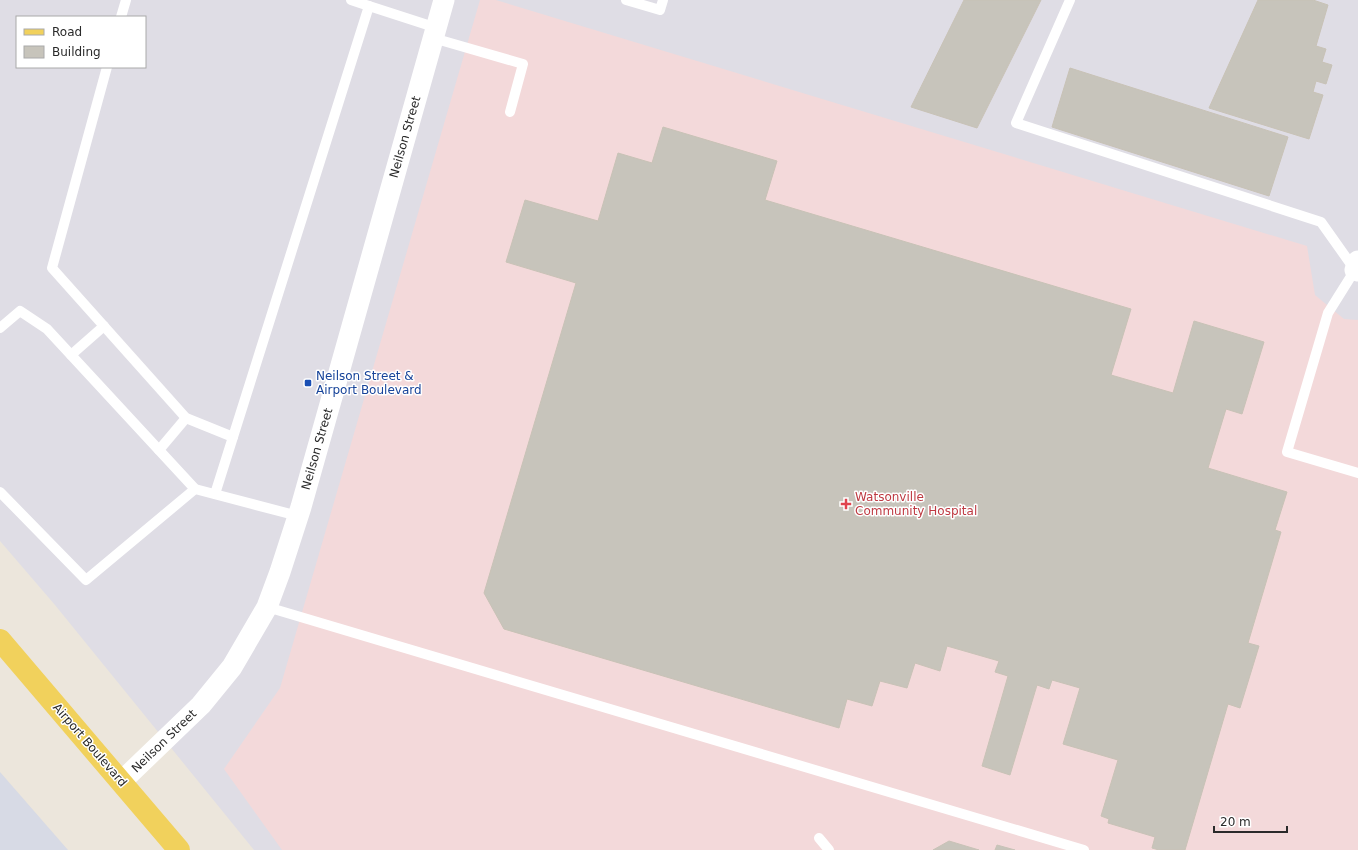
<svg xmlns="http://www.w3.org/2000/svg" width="1358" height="850" font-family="'DejaVu Sans',sans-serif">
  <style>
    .industrial { fill: #dfdde5; fill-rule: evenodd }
    .medical { fill: #f3d9da }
    .airport { fill: #d7dae5 }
    .building { fill: #c7c4bb; stroke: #c8c2b6 }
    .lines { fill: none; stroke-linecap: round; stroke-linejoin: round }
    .service { stroke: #fff; stroke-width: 10 }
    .minor { stroke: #fff; stroke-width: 21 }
    .primary { stroke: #f1d15c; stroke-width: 22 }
    .transit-dot { fill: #1a4fb4; stroke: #fff; stroke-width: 1.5 }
    .health-dot { fill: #e0444e; stroke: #fff; stroke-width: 1.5 }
    .labels { text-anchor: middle; stroke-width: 3; stroke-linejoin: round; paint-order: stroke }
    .street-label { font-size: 12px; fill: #2a2a2a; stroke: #fff }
    .transit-label { font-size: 12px; fill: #164399; stroke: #fff; text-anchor: start }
    .health-label { font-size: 12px; fill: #be3a42; stroke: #fff; text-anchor: start }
  </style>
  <rect width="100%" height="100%" fill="#ece6dc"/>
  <!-- industrial -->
  <path class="industrial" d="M0,0h1358v850h-1104l-199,-245 -55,-64zM17,17h128v50h-128z"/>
  <!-- medical -->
  <path class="medical" d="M480,0h16l811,246 8,49 29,24 14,1v530h-1076l-58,-81 56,-81z"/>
  <!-- airport -->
  <path class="airport" d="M0,772l68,78h-68z"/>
  <!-- building -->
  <g class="building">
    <path d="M964,0h77l-64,128 -66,-21z"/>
    <path d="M1258,0h55l15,5 -12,41 10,3 -4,13 10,3 -6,19 -10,-3 -3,11 10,3 -14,44 -100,-31z"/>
    <path d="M1070,68l218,69 -19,59 -217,-69z"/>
    <path d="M663,127l114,34 -12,39 366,109 -20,66 62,18 21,-72 70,21 -22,72 -16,-5 -18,59 79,24 -12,38 6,2 -33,111 11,3 -19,62 -12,-4 -43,146h-26l-7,-2 3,-11 -47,-14 1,-4 -8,-3 17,-56 -55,-16 17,-56 -28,-8 -3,9 -12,-4 -27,90 -28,-9 26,-90 -13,-4 4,-11 -52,-15 -7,25 -25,-8 -8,25 -27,-7 -8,25 -25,-7 -8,29 -335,-99 -20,-36 92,-310 -70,-21 19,-62 73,21 20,-68 34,10z"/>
    <path d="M949,841l30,9h-46z"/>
    <path d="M997,845l18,5h-20z"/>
  </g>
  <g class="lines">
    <!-- service -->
    <g class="service">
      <path d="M626,0l34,10 3,-10"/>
      <path d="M1070,0l-54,123 305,99 34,48 -27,43 -41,139 71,21"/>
      <path d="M369,6l68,22"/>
      <path d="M121,17l5,-17"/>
      <path d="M433,38l90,26 -13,48"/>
      <path d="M107,67l-55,201 134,150 47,19"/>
      <path d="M0,328l20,-17 27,18 148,160 103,27"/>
      <path d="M71,355l33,-29"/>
      <path d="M159,450l27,-32"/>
      <path d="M0,492l86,88 109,-91"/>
      <path d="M215,494l154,-488 -18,-6"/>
      <path d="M267,607l817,243"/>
      <path d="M819,838l10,12"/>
    </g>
    <!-- minor -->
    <g class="minor">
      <path d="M1358,261l-3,9 3,1"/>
      <path d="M121,782l80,-77 31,-38 35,-60 13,-35 21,-65 143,-507"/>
    </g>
    <!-- primary -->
    <path class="primary" d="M0,640l179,210"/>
  </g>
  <!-- markers -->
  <rect class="transit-dot" x="304" y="379" width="8" height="8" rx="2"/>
  <path class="health-dot" d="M844 498h4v4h4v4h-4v4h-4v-4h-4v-4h4z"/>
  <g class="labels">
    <!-- street labels -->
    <g class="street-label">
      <text transform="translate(405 137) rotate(-74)" y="4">Neilson Street</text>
      <text transform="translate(317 449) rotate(-74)" y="4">Neilson Street</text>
      <text transform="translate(164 741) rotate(-44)" y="4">Neilson Street</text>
      <text transform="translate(90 745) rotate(49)" y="4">Airport Boulevard</text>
    </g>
    <!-- transit labels -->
    <g class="transit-label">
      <text x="316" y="380">Neilson Street &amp;<tspan x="316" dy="14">Airport Boulevard</tspan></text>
    </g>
    <!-- health labels -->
    <g class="health-label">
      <text x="855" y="501">Watsonville<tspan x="855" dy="14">Community Hospital</tspan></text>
    </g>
  </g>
  <!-- legend -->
  <rect x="16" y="16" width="130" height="52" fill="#ffffff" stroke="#aaaaaa"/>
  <rect x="24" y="29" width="20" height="6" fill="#f1d15c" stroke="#aaaaaa"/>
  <text x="52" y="36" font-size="12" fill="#2a2a2a">Road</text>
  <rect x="24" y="46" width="20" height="12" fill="#c7c4bb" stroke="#aaaaaa"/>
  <text x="52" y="56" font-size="12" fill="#2a2a2a">Building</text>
  <!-- scale -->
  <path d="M1214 826v6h73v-6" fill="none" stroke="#2a2a2a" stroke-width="2"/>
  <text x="1220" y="826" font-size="12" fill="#2a2a2a" stroke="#ffffff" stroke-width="3" paint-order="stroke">20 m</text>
</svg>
